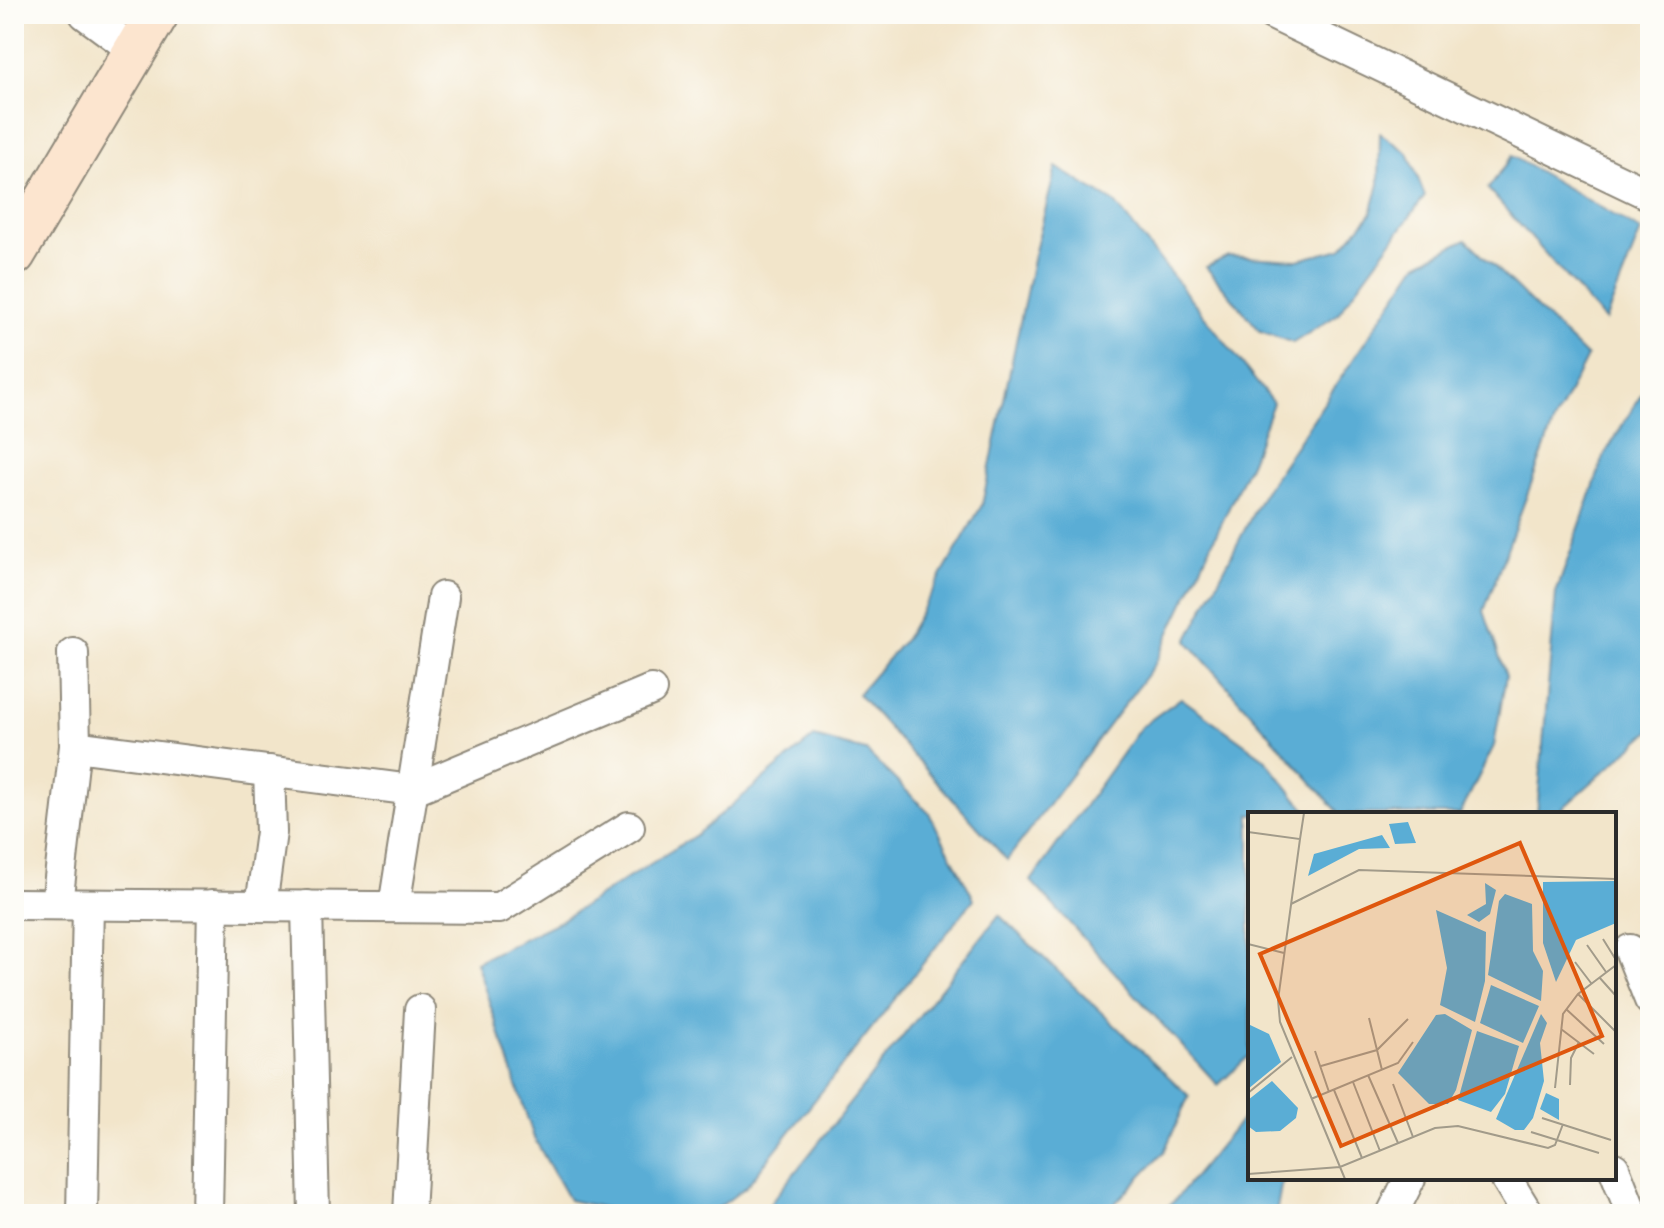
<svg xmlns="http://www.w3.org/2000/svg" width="1664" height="1228" font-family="'IM FELL French Canon',serif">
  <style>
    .water { fill: #5aadd5; stroke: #426c80; stroke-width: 2 }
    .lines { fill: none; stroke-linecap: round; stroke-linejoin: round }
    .street-casing { stroke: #8e887a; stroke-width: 34 }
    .secondary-casing { stroke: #8e887a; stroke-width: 46 }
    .street { stroke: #fff; stroke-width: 30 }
    .secondary { stroke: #fce5cf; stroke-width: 42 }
    .inset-road { fill: none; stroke: #a29b8a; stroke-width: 2 }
    .view { fill: #df570e; fill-opacity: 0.15; stroke: #df570e; stroke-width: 4 }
    .inset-edge { fill: none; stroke: #2b2b2b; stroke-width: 4 }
  </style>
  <rect width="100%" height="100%" fill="#fdfcf7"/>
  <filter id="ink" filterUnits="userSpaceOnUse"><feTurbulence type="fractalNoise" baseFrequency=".0125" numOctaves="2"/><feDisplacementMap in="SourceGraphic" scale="16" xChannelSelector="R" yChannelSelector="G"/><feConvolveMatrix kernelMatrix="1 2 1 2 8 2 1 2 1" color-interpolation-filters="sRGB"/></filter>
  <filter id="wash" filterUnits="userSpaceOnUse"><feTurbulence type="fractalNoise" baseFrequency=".006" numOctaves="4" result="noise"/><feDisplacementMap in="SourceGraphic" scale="32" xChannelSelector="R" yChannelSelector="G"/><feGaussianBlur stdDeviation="1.8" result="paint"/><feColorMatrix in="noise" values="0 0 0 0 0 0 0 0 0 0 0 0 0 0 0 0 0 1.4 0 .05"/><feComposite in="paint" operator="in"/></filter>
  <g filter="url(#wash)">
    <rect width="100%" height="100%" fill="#f2e5ca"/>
    <!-- water -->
    <g class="water">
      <path d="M1380,133l28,20 17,43 -88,119 -44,28 -33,-12 -54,-64 22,-11 70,4 43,-11 30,-35 8,-30z"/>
      <path d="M1512,156l129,75 -36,90 -117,-132z"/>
      <path d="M1056,167l59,36 158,200 -22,58 -96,203 -148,196 -149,-166 47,-55 77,-134 52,-250z"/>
      <path d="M1466,239l121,118 -33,65 -70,189 22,65 -12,70 -34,68h-120l-153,-173 75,-145 155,-232z"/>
      <path d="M1650,380v351l-94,83h-19l19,-221 49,-139z"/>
      <path d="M1181,698l83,60 45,56h-59v241l-32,30 -187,-204 110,-154z"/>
      <path d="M814,737l52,14 63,62 45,86 -228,288 -36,27h-85l-5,-3 -51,-11 -35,-62 -58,-176 84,-41 136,-86z"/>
      <path d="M999,915l190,181 -25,56 -59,62h-343z"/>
      <path d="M1250,1109v69h35l-4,8 -5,28h-117l16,-14z"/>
    </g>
  </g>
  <g filter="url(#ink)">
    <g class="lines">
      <defs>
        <g id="street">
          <path d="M85,14l50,37"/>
          <path d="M1272,14l378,181"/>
          <path d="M75,746l337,44 239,-100"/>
          <path d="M14,904l485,4 130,-81"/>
          <path d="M57,904l18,-158 -2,-93"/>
          <path d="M261,906l10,-74 -2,-61"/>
          <path d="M307,906l7,308"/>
          <path d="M394,907l49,-310"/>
          <path d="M1630,950l20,50"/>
          <path d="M1614,1168l18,46"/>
          <path d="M1506,1178l22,36"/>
          <path d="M82,1214l6,-309"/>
          <path d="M207,1214l6,-309"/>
          <path d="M409,1214l11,-204"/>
          <path d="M1392,1214l18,-36"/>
        </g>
        <path id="secondary" d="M14,254l143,-240"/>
      </defs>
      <!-- street casing -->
      <use href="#street" class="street-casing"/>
      <!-- secondary casing -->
      <use href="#secondary" class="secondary-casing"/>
      <!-- street -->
      <use href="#street" class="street"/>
      <!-- secondary -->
      <use href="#secondary" class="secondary"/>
    </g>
  </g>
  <!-- overview -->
  <g transform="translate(1248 812)">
    <rect width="368" height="368" fill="#f2e5ca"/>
    <path d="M160,10l8,21 -21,1 -6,-20zM134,23l8,13 -31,1 -51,27 6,-22zM368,69v42l-40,17 -20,42 -13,-39v-61zM237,71l11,7 -6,24 -11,8 -12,-7 19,-11zM257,82l27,10 1,47 10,20 -2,30 -53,-26 11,-74zM188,98l50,22 -1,49 -10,41 -35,-17 7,-37zM243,173l48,21 -16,37 -43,-20zM197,202l27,16 -16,60 -8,14h-19l-31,-31 38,-58zM293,202l6,9 -7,20 4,38 -11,37 -9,12h-9l-19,-11zM0,212l21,10 12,28 -33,27zM229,219l42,15 -14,48 -14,18 -33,-12zM24,269l26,27 -2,10 -16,13 -24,1 -8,-6v-26zM298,281l13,6v21l-19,-11z" fill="#5aadd5"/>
    <path class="inset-road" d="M0,20l52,7 -22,161 2,22 65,157M52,27l4,-26M43,92l68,-34 257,9M355,127l13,21M0,132l36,9M339,133l19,27M327,150l16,21M351,165l17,19M330,182l38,38M318,197l38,35M121,206l13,52M313,217l33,25M67,239l14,41M73,254l56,-16 31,-31M120,263l30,68M105,270l27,69M145,272l20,53M322,273l1,-27 8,-16M307,276l8,-74 15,-20 38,-29M86,278l28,68M0,281l44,-36M63,287l87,-36 15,-21M294,306l69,22M283,320l68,21M0,362l92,-7 95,-39 23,-2 90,22 7,-3 8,-21"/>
    <path class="view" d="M272,31l82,193 -261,110 -81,-192z"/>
    <rect width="368" height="368" class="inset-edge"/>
  </g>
  <!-- margin -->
  <rect width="1664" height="1228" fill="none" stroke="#fdfcf7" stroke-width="48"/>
</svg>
